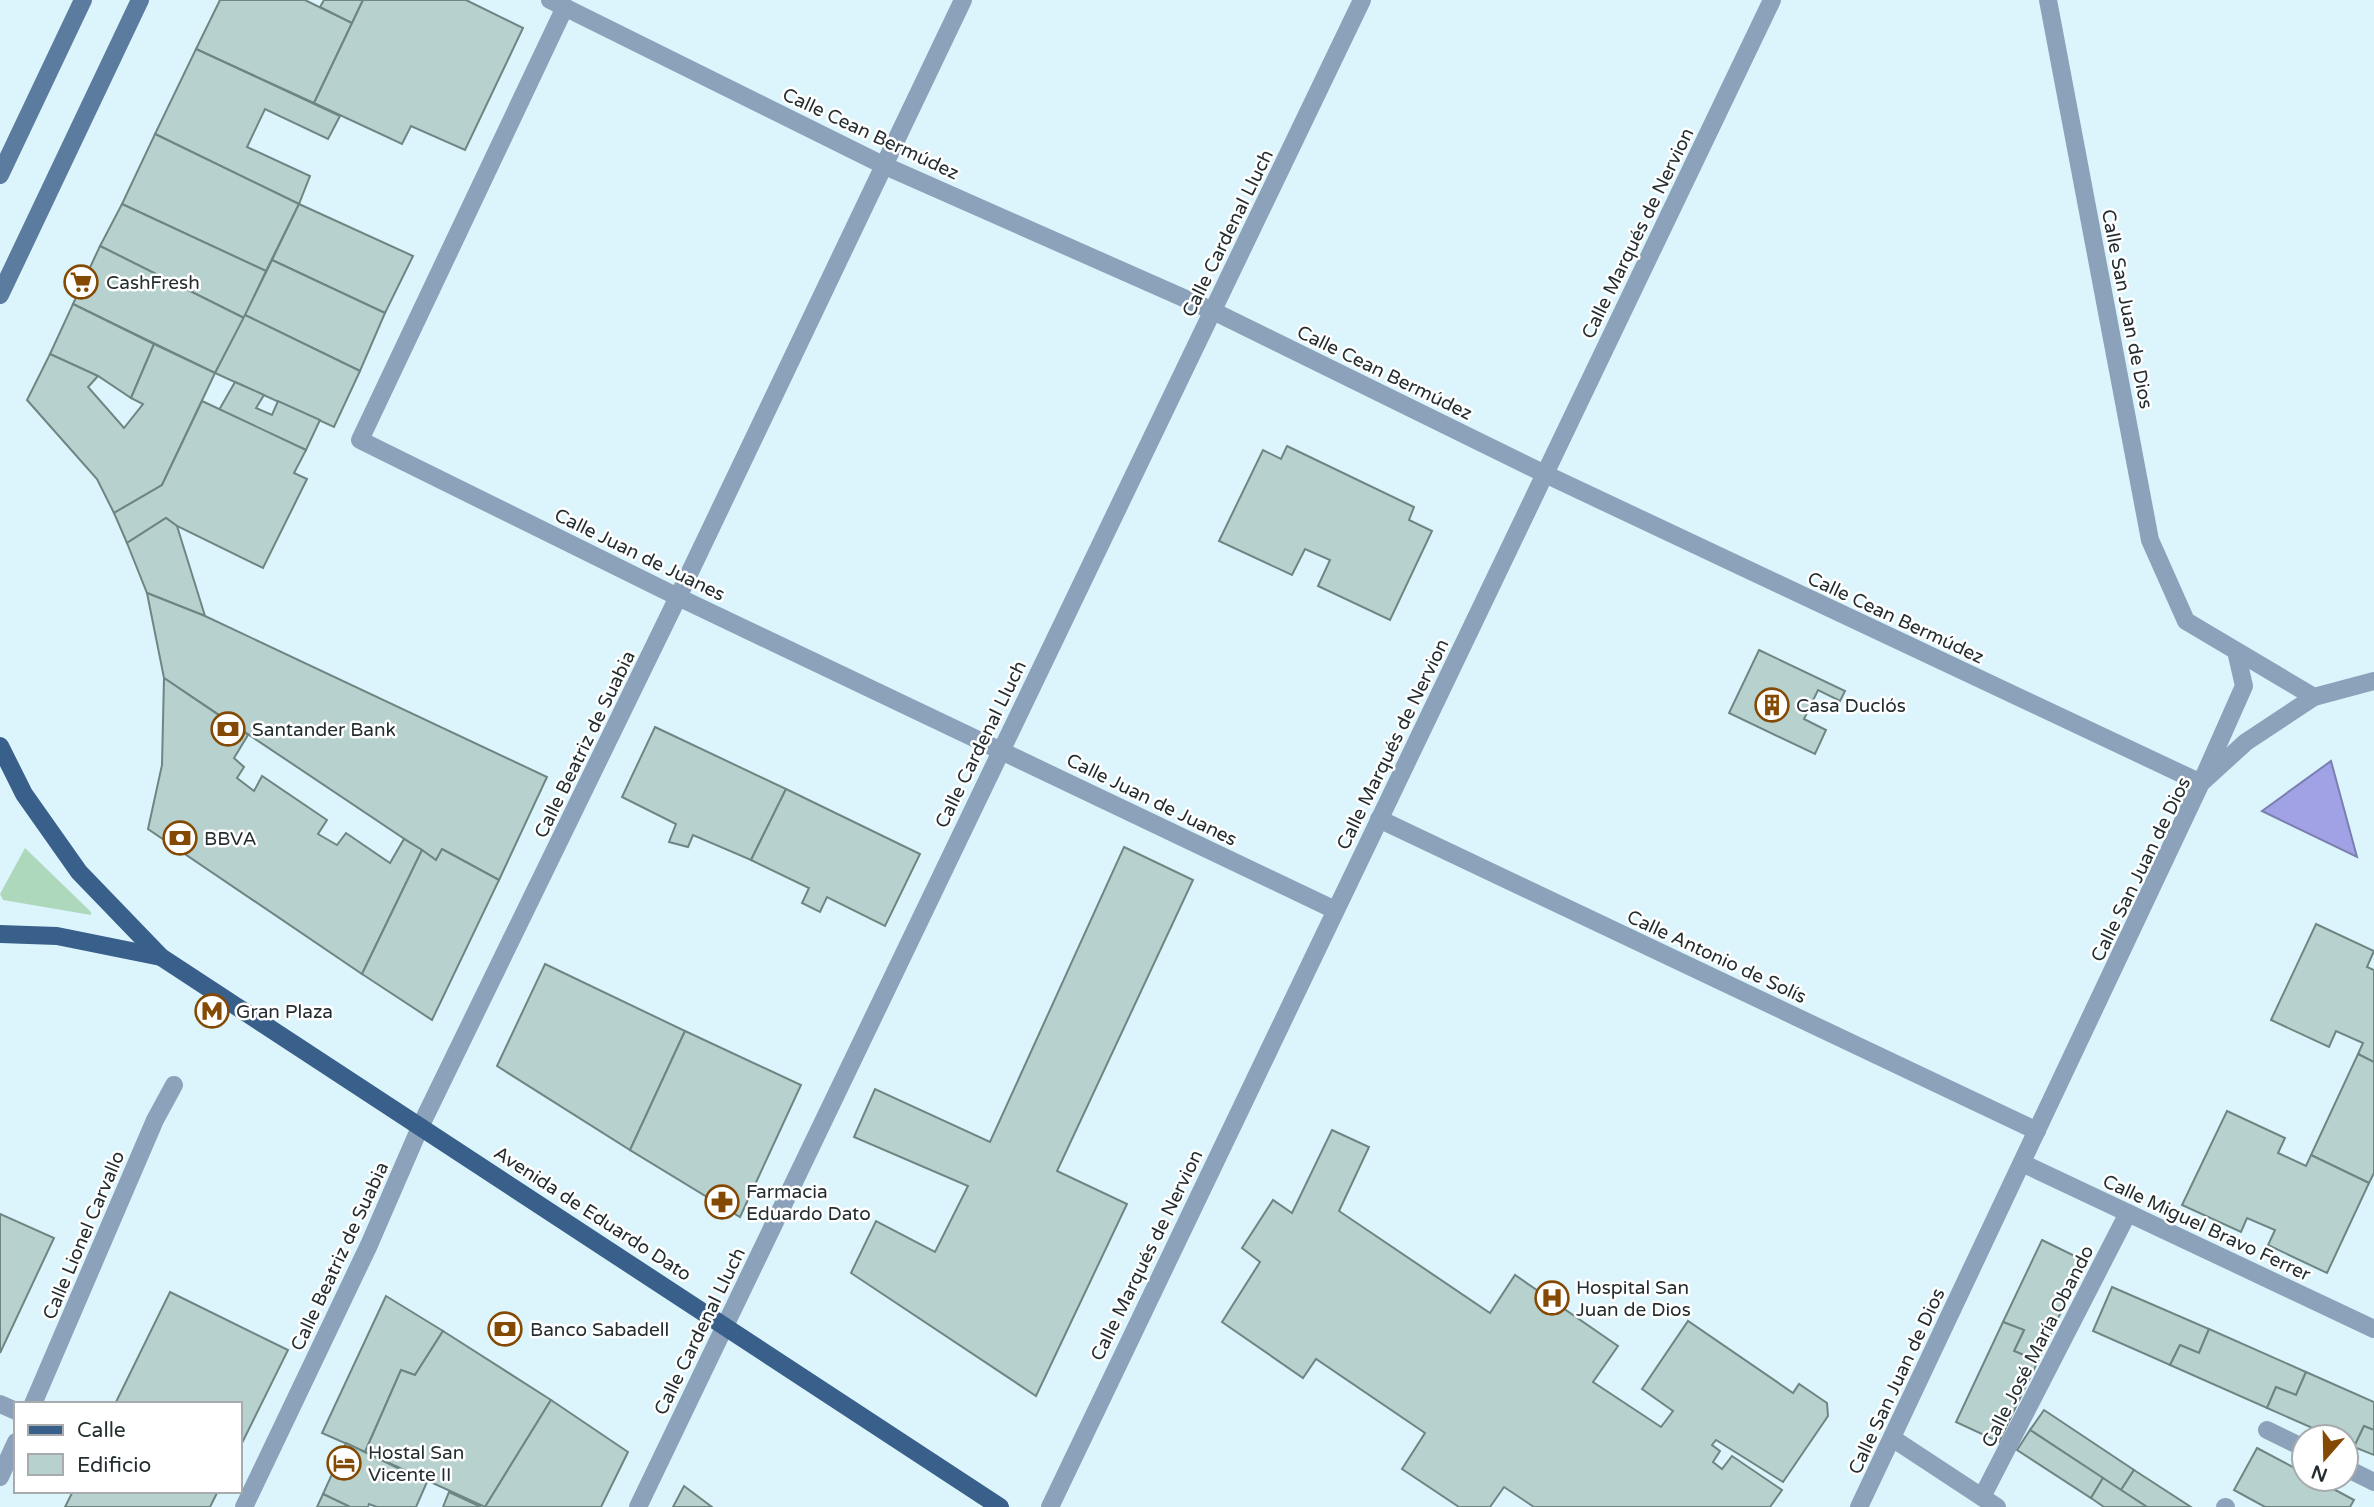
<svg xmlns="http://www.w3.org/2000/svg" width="2374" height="1507" font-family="'Varela Round',sans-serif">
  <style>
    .green { fill: #aed8bc }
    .water { fill: #a0a2e5; stroke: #7b7faf; stroke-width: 2 }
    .building { fill: #b7d1ce; stroke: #6d8683; stroke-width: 2 }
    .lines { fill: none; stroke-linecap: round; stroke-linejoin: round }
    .street { stroke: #8ca2ba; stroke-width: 18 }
    .secondary { stroke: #5c7c9f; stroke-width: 18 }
    .primary { stroke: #39608a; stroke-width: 18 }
    .labels { text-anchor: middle; stroke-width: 5; stroke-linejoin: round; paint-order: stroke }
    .street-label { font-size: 19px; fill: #242e31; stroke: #fff }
    .poi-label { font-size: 19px; fill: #242e31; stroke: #fff; text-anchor: start }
  </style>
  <rect width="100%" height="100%" fill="#dcf5fd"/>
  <!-- green -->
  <path class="green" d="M25,848l66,64v3l-88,-15 -3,-6z"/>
  <!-- water -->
  <path class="water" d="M2331,761l26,96 -95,-46z"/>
  <!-- building -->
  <g class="building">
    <path d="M220,0h85l47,23 -38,80 -118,-54z"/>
    <path d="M324,0h39l-11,23 -32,-16z"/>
    <path d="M363,0h103l57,28 -58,122 -54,-24 -9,18 -88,-41z"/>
    <path d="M196,49l144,67 -12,23 -63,-30 -18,38 63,29 -11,28 -144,-70z"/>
    <path d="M155,134l144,70 -33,67 -144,-67z"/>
    <path d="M122,204l144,67 -22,47 -144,-72z"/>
    <path d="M299,204l114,52 -28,57 -113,-53z"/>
    <path d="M100,246l144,72 -29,55 -142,-69z"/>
    <path d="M272,260l113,53 -25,58 -115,-56z"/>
    <path d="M73,304l81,40 -23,54 -33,-22 -48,-22z"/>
    <path d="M245,315l115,56 -26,56 -119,-54z"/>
    <path d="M154,344l61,29 -53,112 -48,28 -17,-34 -70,-79 23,-46 48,22 -10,11 36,41 19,-24 -12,-6z"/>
    <path d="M235,382l29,13 -8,13 16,7 6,-14 42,19 -14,30 -87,-40z"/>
    <path d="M202,401l104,49 -12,23 13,6 -44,89 -86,-42 -11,-8 -39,25 -13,-30 48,-28z"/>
    <path d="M1287,446l127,61 -5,13 23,11 -42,89 -72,-34 12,-26 -25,-11 -13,26 -73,-34 44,-91 18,9z"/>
    <path d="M166,518l11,8 28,90 -58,-23 -20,-50z"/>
    <path d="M147,593l58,23 342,161 -48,103 -57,-31 -6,11 -272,-182z"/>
    <path d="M1759,650l86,41 -5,10 -22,-11 -14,29 22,11 -11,24 -86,-41z"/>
    <path d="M164,678l84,57 -14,23 10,9 -7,11 17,13 8,-15 65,44 -9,14 19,11 9,-12 44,30 14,-24 18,11 -60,124 -214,-145 14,-64z"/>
    <path d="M655,727l131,62 -35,71 -58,-25 -5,12 -19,-5 7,-18 -54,-27z"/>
    <path d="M786,789l134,65 -35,72 -58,-29 -7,15 -18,-9 7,-15 -58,-28z"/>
    <path d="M1124,847l69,33 -136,291 70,33 -91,192 -185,-123 25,-52 59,31 33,-66 -114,-49 21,-48 115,53z"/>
    <path d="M442,849l57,31 -67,140 -70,-46 60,-124 14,10z"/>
    <path d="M2316,924l58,27 -7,16 7,3v92l-16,-8 5,-11 -27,-12 -7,16 -58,-27z"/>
    <path d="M545,964l140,67 -55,119 -133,-84z"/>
    <path d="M685,1031l116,54 -61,132 -110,-67z"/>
    <path d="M2358,1054l16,8v111l-5,10 -58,-28z"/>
    <path d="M2227,1111l58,27 -7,15 28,13 5,-11 58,28 -42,90 -59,-28 7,-15 -28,-12 -6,14 -59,-27z"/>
    <path d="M1332,1130l37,17 -30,64 151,102 25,-38 103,71 -25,36 68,45 12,-16 -31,-22 46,-68 105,72 6,-9 28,19 1,13 -45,66 -67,-42 -4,5 8,6 -7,11 9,7 10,-13 50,34 -12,17h-236l-30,-20 -14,20h-31l-57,-38 23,-36 -109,-74 -13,19 -81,-56 38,-60 -18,-14 31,-48 19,13z"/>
    <path d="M0,1214l54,24 -54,115z"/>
    <path d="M2042,1240l43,21 -47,100 -24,-10 10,-21 -21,-8z"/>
    <path d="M2112,1287l97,42 -10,24 -19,-8 -10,20 -77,-34z"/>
    <path d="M170,1292l118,58 -48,97v-43h-125z"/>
    <path d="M386,1296l57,35 -28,44 -14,-5 -36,82 -43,-19z"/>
    <path d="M2003,1322l21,8 -10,21 24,10 -39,81 -43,-20z"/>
    <path d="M2209,1329l97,43 -10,23 -20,-8 -9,21 -97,-43 10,-20 19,8z"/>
    <path d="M443,1331l108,69 -66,107 -120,-55 36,-82 14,5z"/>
    <path d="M2306,1372l68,30v28l-10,-4 -10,21 -8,-4v-6h-13l-66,-29 9,-21 20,8z"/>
    <path d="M551,1400l77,52 -27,55h-116z"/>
    <path d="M2044,1410l90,60 -13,20 -91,-60z"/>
    <path d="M2364,1426l10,4v25l-20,-8z"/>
    <path d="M2030,1430l73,48 -12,20 -74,-48z"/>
    <path d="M346,1443l81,39 -11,25h-39l-8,-3 -1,3h-18l-27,-13z"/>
    <path d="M2257,1448l47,25v6h11l39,21 -4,7h-85l-31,-17z"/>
    <path d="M2134,1470l57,37h-44l-26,-17z"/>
    <path d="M2103,1478l18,12 26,17h-43l-13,-9z"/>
    <path d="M684,1486l28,21h-39z"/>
    <path d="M73,1491h145l-8,16h-145z"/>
    <path d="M449,1492l32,15h-38z"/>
    <path d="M323,1494l27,13h-33z"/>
  </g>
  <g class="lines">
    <!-- street -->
    <g class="street">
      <path d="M550,0l333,165 330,146 332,163 656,309 43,-97 -8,-35"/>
      <path d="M2048,0l102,540 36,81 128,76"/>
      <path d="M565,7l-205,433 318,157 657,313"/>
      <path d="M1379,819l658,312"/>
      <path d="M2022,1163l352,166"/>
      <path d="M0,1404l16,7"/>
      <path d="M33,1404l122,-284 19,-35"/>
      <path d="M2267,1430l37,18"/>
      <path d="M1892,1438l105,69"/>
      <path d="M2346,1468l28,14"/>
      <path d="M0,1477l16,-35"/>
      <path d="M1982,1497l146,-284"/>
      <path d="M244,1507l125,-262 52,-120 257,-528 285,-597"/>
      <path d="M638,1507l724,-1507"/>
      <path d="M1050,1507l722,-1507"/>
      <path d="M1859,1507l342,-724 45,-41 68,-45 60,-16"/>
      <path d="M2225,1507h1"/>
    </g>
    <!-- secondary -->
    <g class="secondary">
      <path d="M0,175l83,-175"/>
      <path d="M0,295l140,-295"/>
    </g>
    <!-- primary -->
    <g class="primary">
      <path d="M0,746l24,48 55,78 82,85 839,550"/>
      <path d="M0,934l57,2 104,21"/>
    </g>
  </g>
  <!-- icons -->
  <defs>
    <symbol id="supermarket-ring" viewBox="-11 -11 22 22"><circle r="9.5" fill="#fff" stroke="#844902" stroke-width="1.5"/><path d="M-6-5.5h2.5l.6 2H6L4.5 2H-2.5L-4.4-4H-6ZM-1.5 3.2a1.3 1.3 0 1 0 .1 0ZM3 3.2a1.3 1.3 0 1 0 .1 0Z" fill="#844902"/></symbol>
    <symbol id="building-ring" viewBox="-11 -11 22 22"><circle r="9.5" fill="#fff" stroke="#844902" stroke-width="1.5"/><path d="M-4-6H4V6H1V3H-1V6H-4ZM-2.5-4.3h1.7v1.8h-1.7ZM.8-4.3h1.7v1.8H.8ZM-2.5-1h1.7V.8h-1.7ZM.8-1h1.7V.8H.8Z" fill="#844902"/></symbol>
    <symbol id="bank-ring" viewBox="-11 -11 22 22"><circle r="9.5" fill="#fff" stroke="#844902" stroke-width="1.5"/><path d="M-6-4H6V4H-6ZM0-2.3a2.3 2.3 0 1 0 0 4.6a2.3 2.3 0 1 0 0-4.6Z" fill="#844902"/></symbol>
    <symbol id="metro-ring" viewBox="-11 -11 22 22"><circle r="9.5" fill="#fff" stroke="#844902" stroke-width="1.5"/><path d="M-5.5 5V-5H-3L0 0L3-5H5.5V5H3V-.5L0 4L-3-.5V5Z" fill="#844902"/></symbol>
    <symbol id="pharmacy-ring" viewBox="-11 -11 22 22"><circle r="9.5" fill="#fff" stroke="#844902" stroke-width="1.5"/><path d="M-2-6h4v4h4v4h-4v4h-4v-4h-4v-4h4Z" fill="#844902"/></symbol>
    <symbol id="hospital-ring" viewBox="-11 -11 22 22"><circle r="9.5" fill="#fff" stroke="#844902" stroke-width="1.5"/><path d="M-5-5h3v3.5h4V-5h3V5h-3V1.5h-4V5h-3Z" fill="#844902"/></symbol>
    <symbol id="hotel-ring" viewBox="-11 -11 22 22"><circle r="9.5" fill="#fff" stroke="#844902" stroke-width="1.5"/><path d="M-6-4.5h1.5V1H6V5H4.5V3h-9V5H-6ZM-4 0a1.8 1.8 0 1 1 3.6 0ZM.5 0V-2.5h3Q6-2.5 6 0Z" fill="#844902"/></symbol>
  </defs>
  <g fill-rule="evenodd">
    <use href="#supermarket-ring" x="62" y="263" width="38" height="38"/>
    <use href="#building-ring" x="1753" y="686" width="38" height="38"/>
    <use href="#bank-ring" x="209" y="710" width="38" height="38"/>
    <use href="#bank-ring" x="161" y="819" width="38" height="38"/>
    <use href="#metro-ring" x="193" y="992" width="38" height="38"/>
    <use href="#pharmacy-ring" x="703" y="1183" width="38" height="38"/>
    <use href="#hospital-ring" x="1533" y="1279" width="38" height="38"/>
    <use href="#bank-ring" x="486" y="1310" width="38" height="38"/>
    <use href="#hotel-ring" x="325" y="1444" width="38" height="38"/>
  </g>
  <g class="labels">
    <!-- street labels -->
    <g class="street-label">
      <text transform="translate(871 133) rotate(25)" y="7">Calle Cean Bermúdez</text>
      <text transform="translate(1227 233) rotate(-64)" y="7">Calle Cardenal Lluch</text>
      <text transform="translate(1637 233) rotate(-64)" y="7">Calle Marqués de Nervion</text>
      <text transform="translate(2128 309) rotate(79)" y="7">Calle San Juan de Dios</text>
      <text transform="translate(1385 372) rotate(26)" y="7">Calle Cean Bermúdez</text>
      <text transform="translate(640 554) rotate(26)" y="7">Calle Juan de Juanes</text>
      <text transform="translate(1896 617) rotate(25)" y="7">Calle Cean Bermúdez</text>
      <text transform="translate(584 744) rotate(-64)" y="7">Calle Beatriz de Suabia</text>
      <text transform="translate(980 744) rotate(-64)" y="7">Calle Cardenal Lluch</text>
      <text transform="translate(1392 744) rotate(-64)" y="7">Calle Marqués de Nervion</text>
      <text transform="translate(1152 799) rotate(26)" y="7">Calle Juan de Juanes</text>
      <text transform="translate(2140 869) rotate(-64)" y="7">Calle San Juan de Dios</text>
      <text transform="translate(1717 956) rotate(25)" y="7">Calle Antonio de Solís</text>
      <text transform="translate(593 1213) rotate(33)" y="7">Avenida de Eduardo Dato</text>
      <text transform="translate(2207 1227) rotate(25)" y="7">Calle Miguel Bravo Ferrer</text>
      <text transform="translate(83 1235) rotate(-67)" y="7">Calle Lionel Carvallo</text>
      <text transform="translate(1146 1255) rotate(-64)" y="7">Calle Marqués de Nervion</text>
      <text transform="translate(339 1256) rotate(-65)" y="7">Calle Beatriz de Suabia</text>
      <text transform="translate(699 1331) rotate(-64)" y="7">Calle Cardenal Lluch</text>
      <text transform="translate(2037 1346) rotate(-63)" y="7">Calle José María Obando</text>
      <text transform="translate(1896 1381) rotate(-65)" y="7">Calle San Juan de Dios</text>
    </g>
    <!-- poi labels -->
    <g class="poi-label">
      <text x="106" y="289">CashFresh</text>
      <text x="1796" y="712">Casa Duclós</text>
      <text x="252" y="736">Santander Bank</text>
      <text x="204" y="845">BBVA</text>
      <text x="236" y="1018">Gran Plaza</text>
      <text x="746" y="1198">Farmacia<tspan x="746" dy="22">Eduardo Dato</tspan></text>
      <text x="1576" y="1294">Hospital San<tspan x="1576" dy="22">Juan de Dios</tspan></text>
      <text x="530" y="1336">Banco Sabadell</text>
      <text x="368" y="1459">Hostal San<tspan x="368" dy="22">Vicente II</tspan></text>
    </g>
  </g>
  <!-- legend -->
  <rect x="14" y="1402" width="228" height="91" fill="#ffffff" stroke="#a7abad" stroke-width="2"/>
  <rect x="28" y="1425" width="35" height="10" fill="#39608a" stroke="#a7abad" stroke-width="2"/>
  <text x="77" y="1437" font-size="21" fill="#242e31">Calle</text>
  <rect x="28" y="1454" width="35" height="21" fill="#b7d1ce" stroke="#a7abad" stroke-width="2"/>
  <text x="77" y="1472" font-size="21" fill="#242e31">Edificio</text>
  <!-- north arrow -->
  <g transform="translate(2325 1458) rotate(200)"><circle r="33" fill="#ffffff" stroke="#a7abad" stroke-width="2"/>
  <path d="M0-5L12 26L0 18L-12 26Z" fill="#844902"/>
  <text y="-10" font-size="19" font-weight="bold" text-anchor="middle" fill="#242e31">N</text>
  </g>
</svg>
